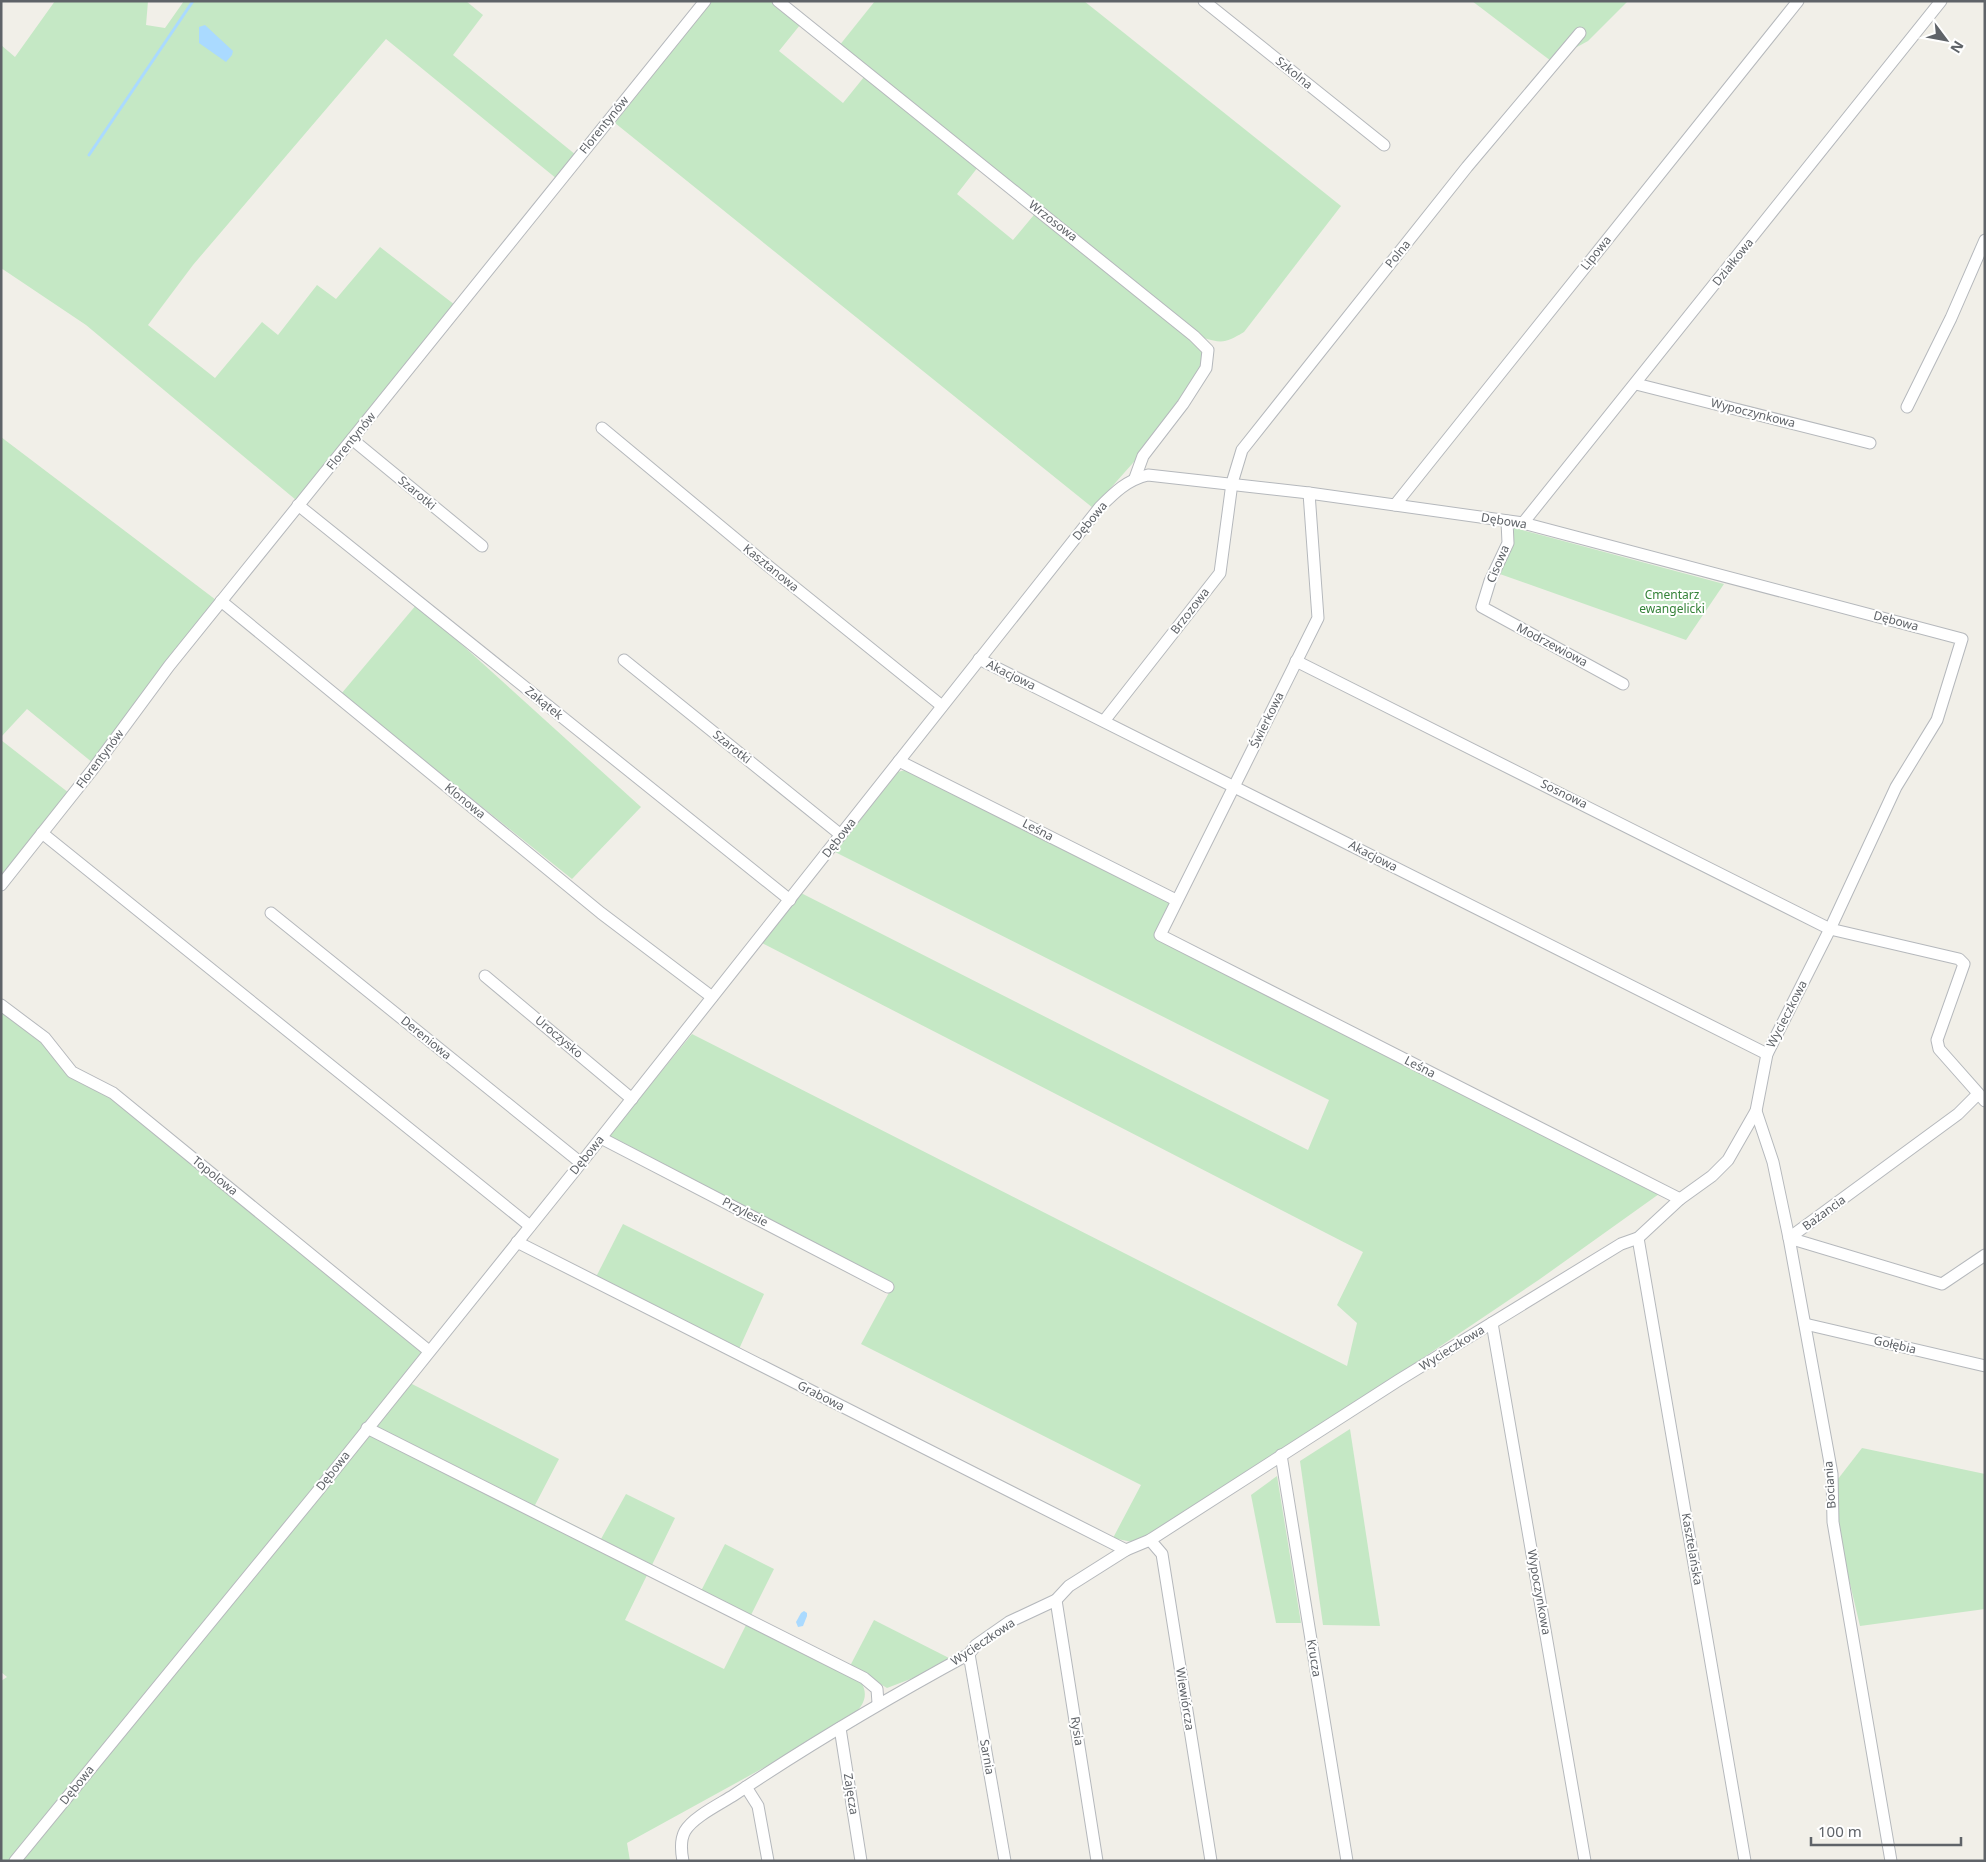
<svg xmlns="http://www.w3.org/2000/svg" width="1986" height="1862" font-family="'Noto Sans',sans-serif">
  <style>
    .green { fill: #c5e8c5 }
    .water { fill: #aadaff }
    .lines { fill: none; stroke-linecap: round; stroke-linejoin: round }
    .stream { stroke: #aadaff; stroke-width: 3 }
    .minor-casing { stroke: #b5b8bc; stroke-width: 13 }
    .minor { stroke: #fff; stroke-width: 11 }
    .labels { text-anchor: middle; stroke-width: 4; stroke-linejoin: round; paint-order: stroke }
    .street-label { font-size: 12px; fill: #5f6368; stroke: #fff }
    .park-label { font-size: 12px; fill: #348238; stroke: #fff }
  </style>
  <rect width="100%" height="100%" fill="#f1efe8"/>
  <!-- green -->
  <g class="green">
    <path d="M55,1h93l-2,24 19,3 19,-27h282l17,14 -30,40 123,100 -19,24 -171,-140 -193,226 -45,60 67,53 47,-56 16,13 39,-50 19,14 44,-52 75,58 -159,195 -210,-175 -85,-57v-223l14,12z"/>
    <path d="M710,1h61l29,24 -21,26 64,52 21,-26 114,90 -21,27 56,46 25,-30 163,138 4,9 -1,10 -64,88 -47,53 -478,-385z"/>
    <path d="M875,1h209l257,205 -97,126c-17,10 -21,12 -40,6l-365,-292z"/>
    <path d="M1472,1h156l-40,40 -37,20z"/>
    <path d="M1,437l215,163 -123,163 -66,-54 -26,28z"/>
    <path d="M1511,527l213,57 -38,56 -189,-67z"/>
    <path d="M417,604l224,203 -69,72 -231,-185z"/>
    <path d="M1,740l68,53 -68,83z"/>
    <path d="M905,770l268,133 -16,33 502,258 -119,85 -196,132 -203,129 -9,2 -19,-4 28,-53 -280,-141 30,-55 -282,-149v-5l83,-101 655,332 10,-43 -20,-18 26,-53 -601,-309 39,-50 507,257 21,-50 -494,-248 63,-80z"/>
    <path d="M1,1010l111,87 313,253 -15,33 149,76 -24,46 66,34 25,-45 49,24 -50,102 99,49 24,-48 113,61c13,21 -10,35 -25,46l-209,115 3,18h-629v-180l6,-4 -6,-5z"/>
    <path d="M623,1224l141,70 -25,55 -143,-72z"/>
    <path d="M1350,1429l30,197 -57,-1 -23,-164z"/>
    <path d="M1862,1448l123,26v135l-125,17 -25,-106 3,-41z"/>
    <path d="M1277,1476l24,147h-25l-25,-128z"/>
    <path d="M725,1544l49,25 -23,46 -50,-24z"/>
    <path d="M874,1620l75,38 -28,17 -34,13 -37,-22z"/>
  </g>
  <!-- water -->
  <g class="water">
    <path d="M205,25l28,26 -1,4 -6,7 -27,-19v-16z"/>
    <path d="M804,1611l3,2v3l-4,10 -5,1 -2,-5 5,-9z"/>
  </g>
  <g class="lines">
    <!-- stream -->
    <path class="stream" d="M89,155l104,-154"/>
    <defs>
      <g id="minor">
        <path d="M778,1l416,335 14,14 -2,18 -23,36 -40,52 -8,22"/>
        <path d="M1204,1l180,144"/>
        <path d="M1636,384l234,59"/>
        <path d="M1907,407l44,-89 34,-78"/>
        <path d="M602,428l165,137 175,141"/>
        <path d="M353,440l129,106"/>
        <path d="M1309,493l9,125 -158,317 520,264"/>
        <path d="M298,505l492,395"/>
        <path d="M1395,505l403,-504"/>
        <path d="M1507,521l1,22 -18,38 -8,26 141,77"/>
        <path d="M1523,523l418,-522"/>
        <path d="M221,601l380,312 111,84"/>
        <path d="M979,659l788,395"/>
        <path d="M624,660l217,175"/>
        <path d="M1296,661l534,268 129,30 5,5 -27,76 2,9 46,52"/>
        <path d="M1104,721l116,-148 12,-90 10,-33 225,-283 113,-134"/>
        <path d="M899,761l277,139"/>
        <path d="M42,833l488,393"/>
        <path d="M1,885l92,-116 76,-103 536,-665"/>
        <path d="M271,913l310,250"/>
        <path d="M485,976l147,123"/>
        <path d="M1,1005l44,33 27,34 41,21 316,258"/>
        <path d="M1978,1094l-20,20 -169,124 153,46 43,-29"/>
        <path d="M1756,1111l17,51 16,76 43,236 1,48 58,339"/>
        <path d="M601,1138l287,149"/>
        <path d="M1638,1238l107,623"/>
        <path d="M517,1242l609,308"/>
        <path d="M1492,1323l93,538"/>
        <path d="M1805,1324l180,42"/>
        <path d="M367,1428l497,250 13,11 1,14"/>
        <path d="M1281,1455l66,406"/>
        <path d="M1150,1540l12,14 49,307"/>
        <path d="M1056,1600l41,261"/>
        <path d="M969,1654l36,207"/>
        <path d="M840,1728l21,133"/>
        <path d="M746,1787l12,19 10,55"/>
        <path d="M15,1861l302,-369 264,-329 519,-656c15,-15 27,-27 48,-32l161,18 214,30 439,116 -25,81 -41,67 -66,142 -63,125 -11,57 -28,49 -16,16 -32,23 -42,39 -17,6 -222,136 -249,160 -24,10 -57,36 -13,14 -47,22 -33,23 -7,9c-81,44 -159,90 -235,141 -14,9 -41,22 -49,36 -5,9 -4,20 -2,30"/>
      </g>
    </defs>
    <!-- minor casing -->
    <use href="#minor" class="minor-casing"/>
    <!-- minor -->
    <use href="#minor" class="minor"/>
  </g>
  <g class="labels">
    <!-- street labels -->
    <g class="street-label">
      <text transform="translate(1294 73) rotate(39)" y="4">Szkolna</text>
      <text transform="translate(604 125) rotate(-51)" y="4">Florentynów</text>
      <text transform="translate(1053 221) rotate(38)" y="4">Wrzosowa</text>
      <text transform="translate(1596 253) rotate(-51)" y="4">Lipowa</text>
      <text transform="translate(1398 254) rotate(-51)" y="4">Polna</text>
      <text transform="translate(1733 262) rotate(-51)" y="4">Działkowa</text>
      <text transform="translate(1753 413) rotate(14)" y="4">Wypoczynkowa</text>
      <text transform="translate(351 441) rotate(-51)" y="4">Florentynów</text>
      <text transform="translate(417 493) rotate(40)" y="4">Szarotki</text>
      <text transform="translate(1090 521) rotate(-50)" y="4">Dębowa</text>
      <text transform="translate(1504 521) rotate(9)" y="4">Dębowa</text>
      <text transform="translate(1498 564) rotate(-67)" y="4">Cisowa</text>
      <text transform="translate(771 568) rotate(39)" y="4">Kasztanowa</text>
      <text transform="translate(1190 611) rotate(-52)" y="4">Brzozowa</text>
      <text transform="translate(1896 621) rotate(15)" y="4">Dębowa</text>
      <text transform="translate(1552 645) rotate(28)" y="4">Modrzewiowa</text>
      <text transform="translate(1011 675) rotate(26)" y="4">Akacjowa</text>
      <text transform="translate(544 703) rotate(39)" y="4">Zakątek</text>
      <text transform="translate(1267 720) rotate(-64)" y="4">Świerkowa</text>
      <text transform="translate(732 747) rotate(39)" y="4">Szarotki</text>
      <text transform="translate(100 759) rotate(-53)" y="4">Florentynów</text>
      <text transform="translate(1564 794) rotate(26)" y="4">Sosnowa</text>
      <text transform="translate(465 801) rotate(39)" y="4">Klonowa</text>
      <text transform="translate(1038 830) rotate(27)" y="4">Leśna</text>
      <text transform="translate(839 838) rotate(-52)" y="4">Dębowa</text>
      <text transform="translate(1373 856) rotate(27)" y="4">Akacjowa</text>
      <text transform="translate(1787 1014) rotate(-63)" y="4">Wycieczkowa</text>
      <text transform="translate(559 1037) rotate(40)" y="4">Uroczysko</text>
      <text transform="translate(426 1038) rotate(39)" y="4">Dereniowa</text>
      <text transform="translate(1420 1067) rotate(27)" y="4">Leśna</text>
      <text transform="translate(587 1155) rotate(-51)" y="4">Dębowa</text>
      <text transform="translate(215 1176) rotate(39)" y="4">Topolowa</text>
      <text transform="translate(745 1212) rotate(27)" y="4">Przylesie</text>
      <text transform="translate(1824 1213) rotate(-36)" y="4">Bażancia</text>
      <text transform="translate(1895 1345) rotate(13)" y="4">Gołębia</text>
      <text transform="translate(1452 1348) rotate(-32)" y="4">Wycieczkowa</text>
      <text transform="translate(821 1396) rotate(27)" y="4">Grabowa</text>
      <text transform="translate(333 1471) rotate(-52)" y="4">Dębowa</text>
      <text transform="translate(1830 1485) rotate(-94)" y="4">Bociania</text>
      <text transform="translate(1692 1549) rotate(80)" y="4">Kasztelańska</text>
      <text transform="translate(1539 1592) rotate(80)" y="4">Wypoczynkowa</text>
      <text transform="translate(983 1642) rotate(-34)" y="4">Wycieczkowa</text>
      <text transform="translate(1314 1658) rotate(81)" y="4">Krucza</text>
      <text transform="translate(1185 1699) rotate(81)" y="4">Wiewiórcza</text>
      <text transform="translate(1077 1731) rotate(81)" y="4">Rysia</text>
      <text transform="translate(987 1757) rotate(80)" y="4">Sarnia</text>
      <text transform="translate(77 1785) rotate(-51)" y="4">Dębowa</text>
      <text transform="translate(851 1794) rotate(81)" y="4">Zajęcza</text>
    </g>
    <!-- park labels -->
    <g class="park-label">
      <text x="1672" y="599">Cmentarz<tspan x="1672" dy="14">ewangelicki</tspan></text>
    </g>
  </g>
  <!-- border -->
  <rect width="1986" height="1862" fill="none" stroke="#5f6368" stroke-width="5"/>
  <!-- north arrow -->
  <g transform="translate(1946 40) rotate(122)" stroke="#ffffff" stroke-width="4" paint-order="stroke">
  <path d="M0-4L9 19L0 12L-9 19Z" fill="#5f6368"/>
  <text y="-8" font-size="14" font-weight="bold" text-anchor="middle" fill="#5f6368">N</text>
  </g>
  <!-- scale -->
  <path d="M1811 1837v8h150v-8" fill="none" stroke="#5f6368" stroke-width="2.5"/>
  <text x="1818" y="1837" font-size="15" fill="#5f6368" stroke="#ffffff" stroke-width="4" paint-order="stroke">100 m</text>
</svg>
